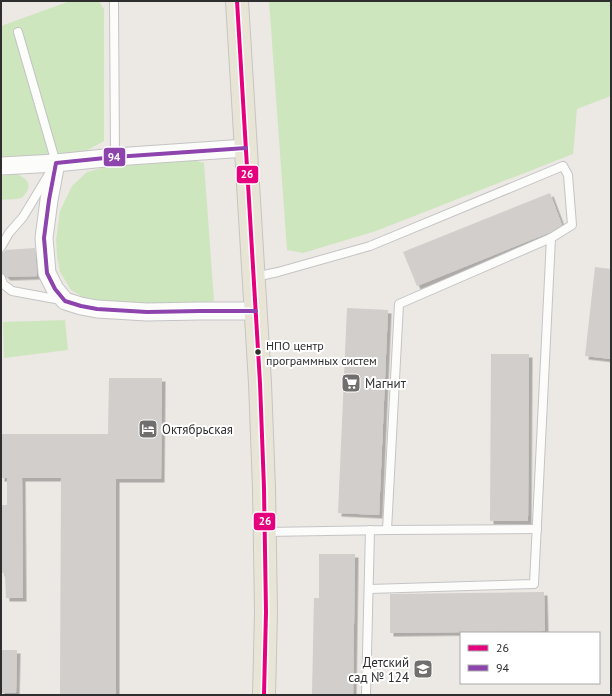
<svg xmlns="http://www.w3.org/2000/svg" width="612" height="696" font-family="'PT Sans',sans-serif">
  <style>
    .green { fill: #cee6be }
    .building { fill: #d1cecb; filter: url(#shadow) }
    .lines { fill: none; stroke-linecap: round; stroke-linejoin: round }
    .service-casing { stroke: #c5c4c5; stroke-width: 10 }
    .minor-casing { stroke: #c5c4c5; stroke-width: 19 }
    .primary-casing { stroke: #c6c5c4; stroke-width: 24 }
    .service { stroke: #fcfcfb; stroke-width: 8 }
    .minor { stroke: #fcfcfb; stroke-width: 17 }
    .primary { stroke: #e8e4d6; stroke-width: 22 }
    .bus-1-casing { stroke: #fff; stroke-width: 7 }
    .bus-2-casing { stroke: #fff; stroke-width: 7 }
    .bus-1 { stroke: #e5007d; stroke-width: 4 }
    .bus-2 { stroke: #8e44ad; stroke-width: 4 }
    .bus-dot { fill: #2e2e2e; stroke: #fff; stroke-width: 1.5 }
    .labels { text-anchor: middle; stroke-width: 4; stroke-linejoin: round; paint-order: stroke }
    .bus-label { font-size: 12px; fill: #2e2e2e; stroke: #fff; text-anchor: start }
    .poi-label { font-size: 13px; fill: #2e2e2e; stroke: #fff; text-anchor: start }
    .line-badge { stroke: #fff; stroke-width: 1.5 }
    .badge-label { font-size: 11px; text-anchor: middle; font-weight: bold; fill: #fff }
  </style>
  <defs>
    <filter id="shadow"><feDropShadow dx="3.5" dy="3.5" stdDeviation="0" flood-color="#0004"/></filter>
  </defs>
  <rect width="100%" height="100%" fill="#ece8e4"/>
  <!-- green -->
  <g class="green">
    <path d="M70,1h29l5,8v132l-18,10 -47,7 -38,1v-133z"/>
    <path d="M269,1h342v95l-34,13 -4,45 -197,77 -73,22 -16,-3z"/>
    <path d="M184,160l13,1 7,2 10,138 -42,3h-49l-28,-2 -14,-6 -10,-6 -11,-18 -3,-16 -1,-16 4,-29 12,-25 15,-14 15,-4z"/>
    <path d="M16,174c9,3 17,10 10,19 -2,2 -3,4 -5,5 -6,2 -14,1 -20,2v-24z"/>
    <path d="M65,320l3,30 -64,8 -1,-36z"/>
  </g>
  <!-- building -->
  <g class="building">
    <path d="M550,193l12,32 -11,7 -134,54 -14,-34z"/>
    <path d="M35,248l2,28 -30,1 -3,-3 -3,-1v-21h3l2,-2z"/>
    <path d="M595,267l16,2v90l-26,-3z"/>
    <path d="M347,308l41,2 -9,205 -41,-2z"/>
    <path d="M491,354h38l-1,167h-38z"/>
    <path d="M109,378h53l-1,101h-45v216h-56l1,-217h-39l1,120h-17l-1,-25h-4v-68h6v-27h-6v-44h107z"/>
    <path d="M319,554h36l-2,141h-41l2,-97h5z"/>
    <path d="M544,592l1,39 -155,2v-39z"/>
    <path d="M1,650h16l-1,43h-15z"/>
  </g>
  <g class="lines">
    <defs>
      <g id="service">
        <path d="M114,3l1,154"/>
        <path d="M18,32l38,131 -1,2"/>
        <path d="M1,247l8,-14 14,-16 26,-43"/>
        <path d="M255,277l23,-5 92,-26 193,-80 5,9 4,50 -21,13 -152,66 -12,226 -121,2"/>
        <path d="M1,278l2,6 9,7 49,9"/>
        <path d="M387,530l150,-1"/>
        <path d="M369,589l165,-5 17,-346"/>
        <path d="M366,695l4,-165"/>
      </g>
      <g id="minor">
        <path d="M246,148l-131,9 -59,6 -7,37 -5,38 3,35 8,16 10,12 16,5 16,3 50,3 53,-1h56"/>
        <path d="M1,166l55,-3"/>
      </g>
      <path id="primary" d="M237,1l23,382 4,105 2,124 -2,83"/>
    </defs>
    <!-- service casing -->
    <use href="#service" class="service-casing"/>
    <!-- minor casing -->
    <use href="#minor" class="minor-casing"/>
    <!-- primary casing -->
    <use href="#primary" class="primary-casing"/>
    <!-- service -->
    <use href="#service" class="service"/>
    <!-- minor -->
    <use href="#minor" class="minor"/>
    <!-- primary -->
    <use href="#primary" class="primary"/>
    <defs>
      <path id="bus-1" d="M237,1l23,382 4,105 2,124 -2,83"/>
      <path id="bus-2" d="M246,148l-131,9 -59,6 -7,37 -5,38 3,35 8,16 10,12 16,5 16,3 50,3 53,-1h56"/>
    </defs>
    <!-- bus-1 casing -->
    <use href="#bus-1" class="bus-1-casing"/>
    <!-- bus-2 casing -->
    <use href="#bus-2" class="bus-2-casing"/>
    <!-- bus-1 -->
    <use href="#bus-1" class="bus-1"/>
    <!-- bus-2 -->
    <use href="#bus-2" class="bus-2"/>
  </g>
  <!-- icons -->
  <defs>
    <symbol id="supermarket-square" viewBox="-11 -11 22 22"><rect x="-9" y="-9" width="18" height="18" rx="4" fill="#706f6e" stroke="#fff"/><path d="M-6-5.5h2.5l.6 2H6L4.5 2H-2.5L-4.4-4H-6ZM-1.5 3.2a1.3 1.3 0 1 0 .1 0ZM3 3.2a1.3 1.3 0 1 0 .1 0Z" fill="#fff"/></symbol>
    <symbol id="hotel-square" viewBox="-11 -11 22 22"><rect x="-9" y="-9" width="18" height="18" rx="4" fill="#706f6e" stroke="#fff"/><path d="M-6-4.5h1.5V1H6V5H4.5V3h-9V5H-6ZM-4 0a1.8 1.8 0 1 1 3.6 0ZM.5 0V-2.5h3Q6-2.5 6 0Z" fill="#fff"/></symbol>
    <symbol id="school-square" viewBox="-11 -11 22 22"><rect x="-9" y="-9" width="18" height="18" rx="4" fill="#706f6e" stroke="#fff"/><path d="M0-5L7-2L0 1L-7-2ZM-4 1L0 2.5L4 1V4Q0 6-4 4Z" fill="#fff"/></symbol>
  </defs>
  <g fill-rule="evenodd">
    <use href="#supermarket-square" x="340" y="372" width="22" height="22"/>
    <use href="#hotel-square" x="137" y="418" width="22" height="22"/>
    <use href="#school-square" x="412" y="658" width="22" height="22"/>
  </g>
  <!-- markers -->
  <circle class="bus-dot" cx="258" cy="352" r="3.5"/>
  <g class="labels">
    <!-- bus labels -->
    <g class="bus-label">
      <text x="266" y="350">НПО центр<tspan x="266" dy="15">программных систем</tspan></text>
    </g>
    <!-- poi labels -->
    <g class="poi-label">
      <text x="365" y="388">Магнит</text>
      <text x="162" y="434">Октябрьская</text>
      <text x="409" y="667" text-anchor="end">Детский<tspan x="409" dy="15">сад № 124</tspan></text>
    </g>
  </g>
  <g class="line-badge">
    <rect x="103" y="147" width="23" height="20" rx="4" fill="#8e44ad"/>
    <rect x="236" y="165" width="23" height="19" rx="4" fill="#e5007d"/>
    <rect x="253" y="512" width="23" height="19" rx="4" fill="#e5007d"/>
  </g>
  <g class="badge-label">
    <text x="114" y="161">94</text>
    <text x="247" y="178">26</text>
    <text x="265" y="525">26</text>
  </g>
  <!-- border -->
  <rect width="612" height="696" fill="none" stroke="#2e2e2e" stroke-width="4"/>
  <!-- legend -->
  <rect x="460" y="632" width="140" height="52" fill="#ffffff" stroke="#ababab"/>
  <rect x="468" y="645" width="20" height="6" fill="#e5007d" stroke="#ababab"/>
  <text x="496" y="652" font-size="12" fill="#2e2e2e">26</text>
  <rect x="468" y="665" width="20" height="6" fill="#8e44ad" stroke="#ababab"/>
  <text x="496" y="672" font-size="12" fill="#2e2e2e">94</text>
</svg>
